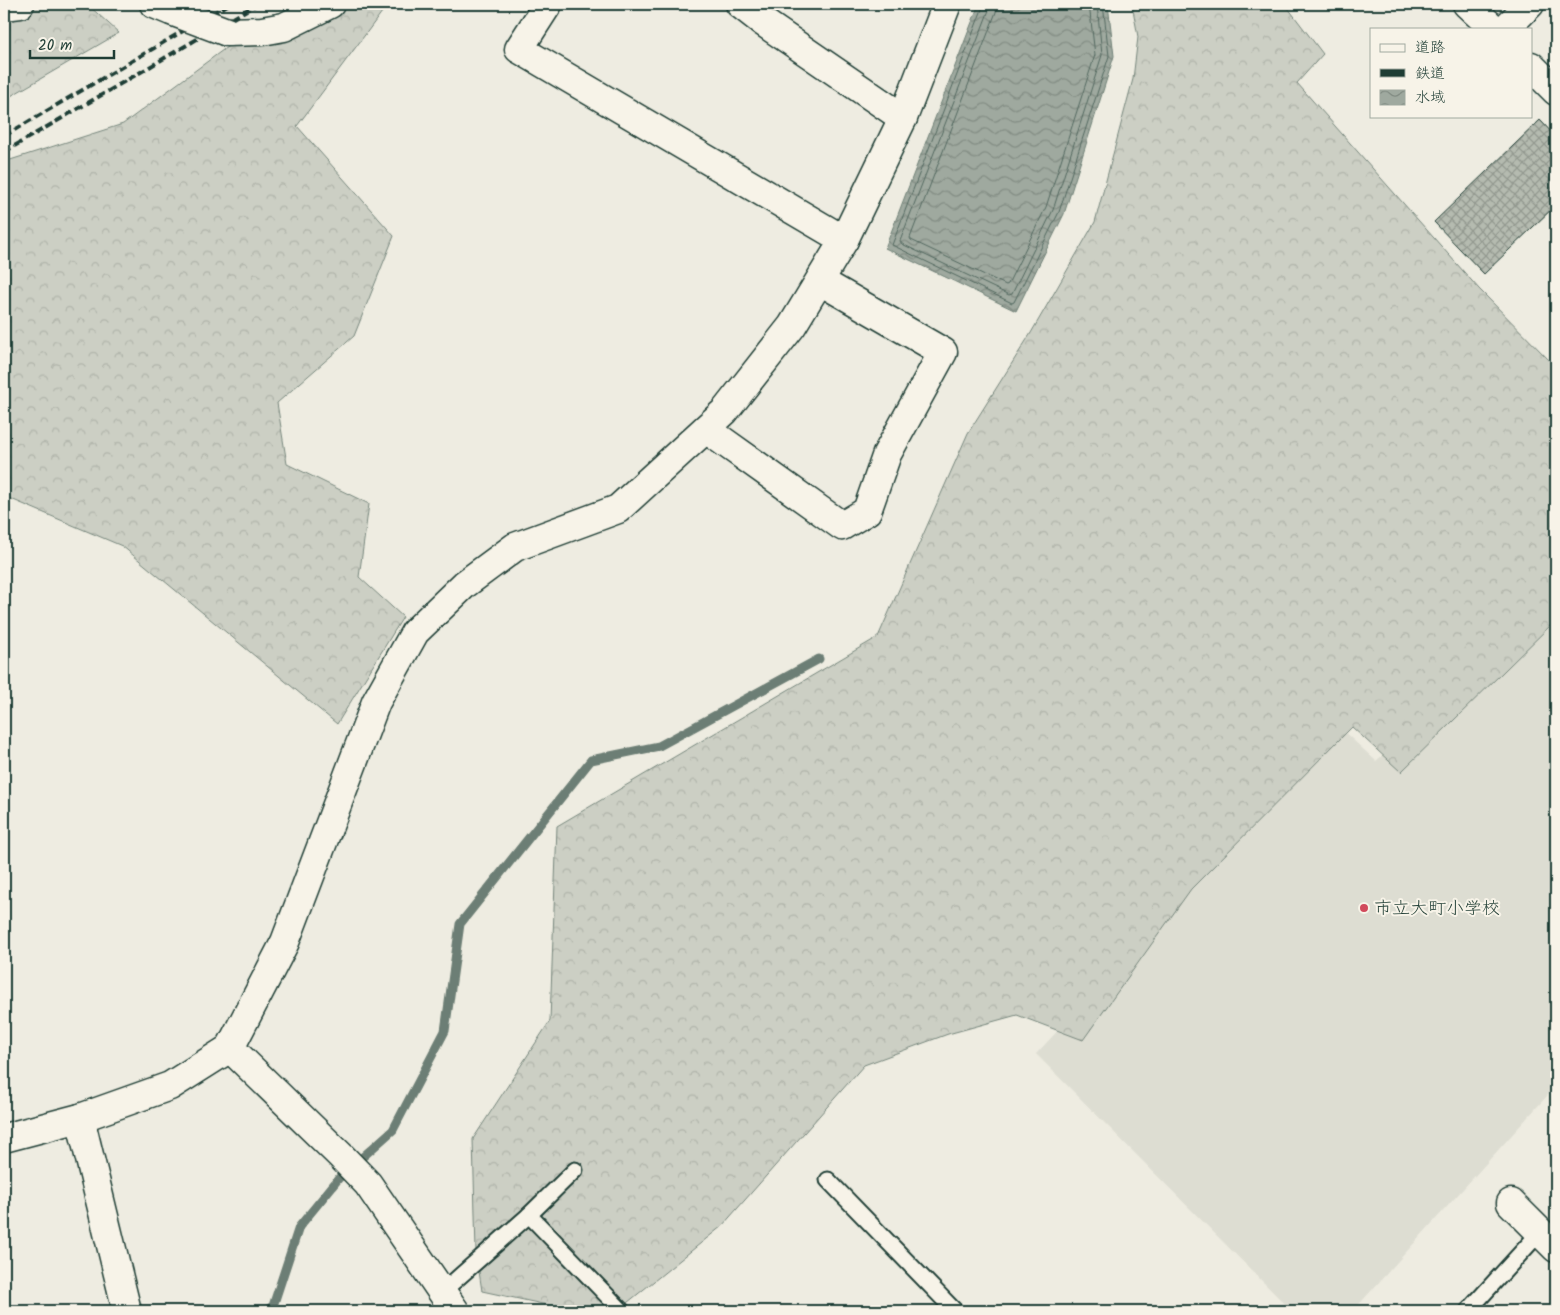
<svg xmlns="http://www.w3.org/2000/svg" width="1560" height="1315" font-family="Kalam,'Klee One',sans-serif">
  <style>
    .built { fill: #ddddd2 }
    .forest { fill: url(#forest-crowns); stroke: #76867c }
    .water { fill: url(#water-waves); stroke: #6c7e74 }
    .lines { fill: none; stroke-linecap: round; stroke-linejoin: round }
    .shore { stroke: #52685f; stroke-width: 1 }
    .stream { stroke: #6c7e74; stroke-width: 9 }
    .building { fill: url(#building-cross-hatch); stroke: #1f3d34 }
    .lane-casing { stroke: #1f3d34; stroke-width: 19 }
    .street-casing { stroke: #1f3d34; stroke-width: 31 }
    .secondary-casing { stroke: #1f3d34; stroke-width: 31 }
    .lane { stroke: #f7f3e8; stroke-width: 15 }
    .street { stroke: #f7f3e8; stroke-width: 28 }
    .secondary { stroke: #f7f3e8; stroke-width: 28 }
    .rail { stroke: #1f3d34; stroke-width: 4; stroke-dasharray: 8 4; stroke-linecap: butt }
    .street-bridge-casing { stroke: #1f3d34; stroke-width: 31; stroke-linecap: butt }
    .street-bridge { stroke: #f7f3e8; stroke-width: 28 }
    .poi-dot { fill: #d1495b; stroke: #f7f3e8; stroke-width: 2 }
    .labels { text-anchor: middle; stroke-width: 4; stroke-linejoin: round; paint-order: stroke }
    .poi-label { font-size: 18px; fill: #1f3d34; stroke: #f7f3e8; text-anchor: start }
  </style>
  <defs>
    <pattern id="forest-crowns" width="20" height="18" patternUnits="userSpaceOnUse" patternTransform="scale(1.25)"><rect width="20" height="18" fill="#cccfc4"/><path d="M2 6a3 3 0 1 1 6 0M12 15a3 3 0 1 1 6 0" fill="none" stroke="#afb3a9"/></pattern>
    <pattern id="water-waves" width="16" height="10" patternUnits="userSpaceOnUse" patternTransform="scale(1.25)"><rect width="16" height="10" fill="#9fa99f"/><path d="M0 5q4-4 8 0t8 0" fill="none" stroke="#818b82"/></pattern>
    <pattern id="building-cross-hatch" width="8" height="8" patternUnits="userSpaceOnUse" patternTransform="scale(1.25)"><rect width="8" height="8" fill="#b5bbb0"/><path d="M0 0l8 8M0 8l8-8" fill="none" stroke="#939990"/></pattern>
  </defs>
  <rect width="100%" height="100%" fill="#eeece1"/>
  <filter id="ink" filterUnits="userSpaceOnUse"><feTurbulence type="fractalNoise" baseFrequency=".02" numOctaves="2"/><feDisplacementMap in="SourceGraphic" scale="10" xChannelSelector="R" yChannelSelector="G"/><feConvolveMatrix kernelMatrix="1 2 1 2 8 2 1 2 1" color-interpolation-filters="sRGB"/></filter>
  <g filter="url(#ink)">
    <!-- built -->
    <path class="built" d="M1553,603l3,4v479l-203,225h-61l-256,-257 304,-326 36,33z"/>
    <!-- forest -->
    <g class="forest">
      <path d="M4,4h83l32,29 -115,67z"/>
      <path d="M300,4h88l-91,122 97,110 -40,100 -77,67 10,61 82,40 -10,73 44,40 -66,107 -215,-178 -118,-50v-334l119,-38 135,-100z"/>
      <path d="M1132,4h153l38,50 -26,29 182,206 77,78v253l-155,152 -49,-45 -161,162 -108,151 -66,-25 -69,19 -84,31 -142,161 -105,85h-42l-93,-20 -6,-39 -3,-113 77,-118 7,-195 321,-189 90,-204 63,-100 64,-111 38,-143 5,-42z"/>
    </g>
    <!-- water -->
    <path class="water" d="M979,4h129l6,52 -50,158 -48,97 -131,-63z"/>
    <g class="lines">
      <!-- shore -->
      <g class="shore">
        <path d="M984,4l-92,241 120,58 2,-1 45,-90 50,-156 -6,-52"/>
        <path d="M990,4l-1,6 -89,231 2,3 107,51 3,-1 41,-84 49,-155 -5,-51"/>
        <path d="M998,4l-2,8 -86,226 1,2 95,45 2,-1 38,-77 49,-152 -6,-51"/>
      </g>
      <!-- stream -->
      <path class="stream" d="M266,1311l7,-5 26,-79 40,-49 54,-48 52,-99 15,-107 131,-164 68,-14 160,-87"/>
    </g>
    <!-- building -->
    <path class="building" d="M1540,120l16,17v68l-72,69 -50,-52z"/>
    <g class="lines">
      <defs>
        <g id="lane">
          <path d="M828,1180l127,131"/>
          <path d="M529,1215l93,96"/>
          <path d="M442,1292l87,-77 46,-45"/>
          <path d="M1468,1311l72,-79"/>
        </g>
        <g id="street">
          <path d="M154,4l17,7"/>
          <path d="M548,4l-29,45 325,191"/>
          <path d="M740,4l23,18 140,96"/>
          <path d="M4,6l16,-2"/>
          <path d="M1505,29l25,-25"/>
          <path d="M227,32l35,-1 22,-4 46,-23"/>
          <path d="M706,429l136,97 25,-15 20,-57 56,-102 -123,-71"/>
          <path d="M80,1118l47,193"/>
          <path d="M4,1138l76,-20 90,-32 60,-38"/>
          <path d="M1511,1203l45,45"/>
          <path d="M455,1311l-87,-127 -27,-28 -111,-108 55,-106 91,-240 39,-70 50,-48 50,-37 103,-38 107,-98 67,-85 52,-86 59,-122 44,-114"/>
        </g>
        <g id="secondary">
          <path d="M1467,4l27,25"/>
          <path d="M1531,66l25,25"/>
        </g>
      </defs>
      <!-- lane casing -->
      <use href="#lane" class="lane-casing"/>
      <!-- street casing -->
      <use href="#street" class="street-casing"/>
      <!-- secondary casing -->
      <use href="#secondary" class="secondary-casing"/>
      <!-- lane -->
      <use href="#lane" class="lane"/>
      <!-- street -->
      <use href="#street" class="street"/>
      <!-- secondary -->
      <use href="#secondary" class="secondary"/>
      <!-- rail -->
      <g class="rail">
        <path d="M4,136l225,-132"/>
        <path d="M4,152l253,-148"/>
      </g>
      <defs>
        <path id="street-bridge" d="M171,11l56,21"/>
      </defs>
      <!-- street-bridge casing -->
      <use href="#street-bridge" class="street-bridge-casing"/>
      <!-- street-bridge -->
      <use href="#street-bridge" class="street-bridge"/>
    </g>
  </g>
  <!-- markers -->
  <circle class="poi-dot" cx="1364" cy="908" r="5"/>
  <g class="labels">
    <!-- poi labels -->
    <g class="poi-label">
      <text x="1374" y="914">市立大町小学校</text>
    </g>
  </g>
  <!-- margin -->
  <rect width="1560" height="1315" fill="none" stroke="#f7f3e8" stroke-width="20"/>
  <rect x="10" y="10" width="1540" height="1295" fill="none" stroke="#1f3d34" stroke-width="2" filter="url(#ink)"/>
  <!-- legend -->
  <rect x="1370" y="28" width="162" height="90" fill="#f7f3e8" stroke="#a1aaa0"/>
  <rect x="1380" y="44" width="25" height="8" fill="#f7f3e8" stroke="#a1aaa0"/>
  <text x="1415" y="52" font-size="15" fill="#1f3d34">道路</text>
  <rect x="1380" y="69" width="25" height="8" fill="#1f3d34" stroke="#a1aaa0"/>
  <text x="1415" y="78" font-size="15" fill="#1f3d34">鉄道</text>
  <rect x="1380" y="90" width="25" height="15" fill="url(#water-waves)" stroke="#a1aaa0"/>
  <text x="1415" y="102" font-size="15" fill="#1f3d34">水域</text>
  <!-- scale -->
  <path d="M30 50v8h84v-8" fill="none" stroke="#1f3d34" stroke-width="2.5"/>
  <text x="38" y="50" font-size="15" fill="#1f3d34" stroke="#f7f3e8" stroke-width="4" paint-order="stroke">20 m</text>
</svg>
